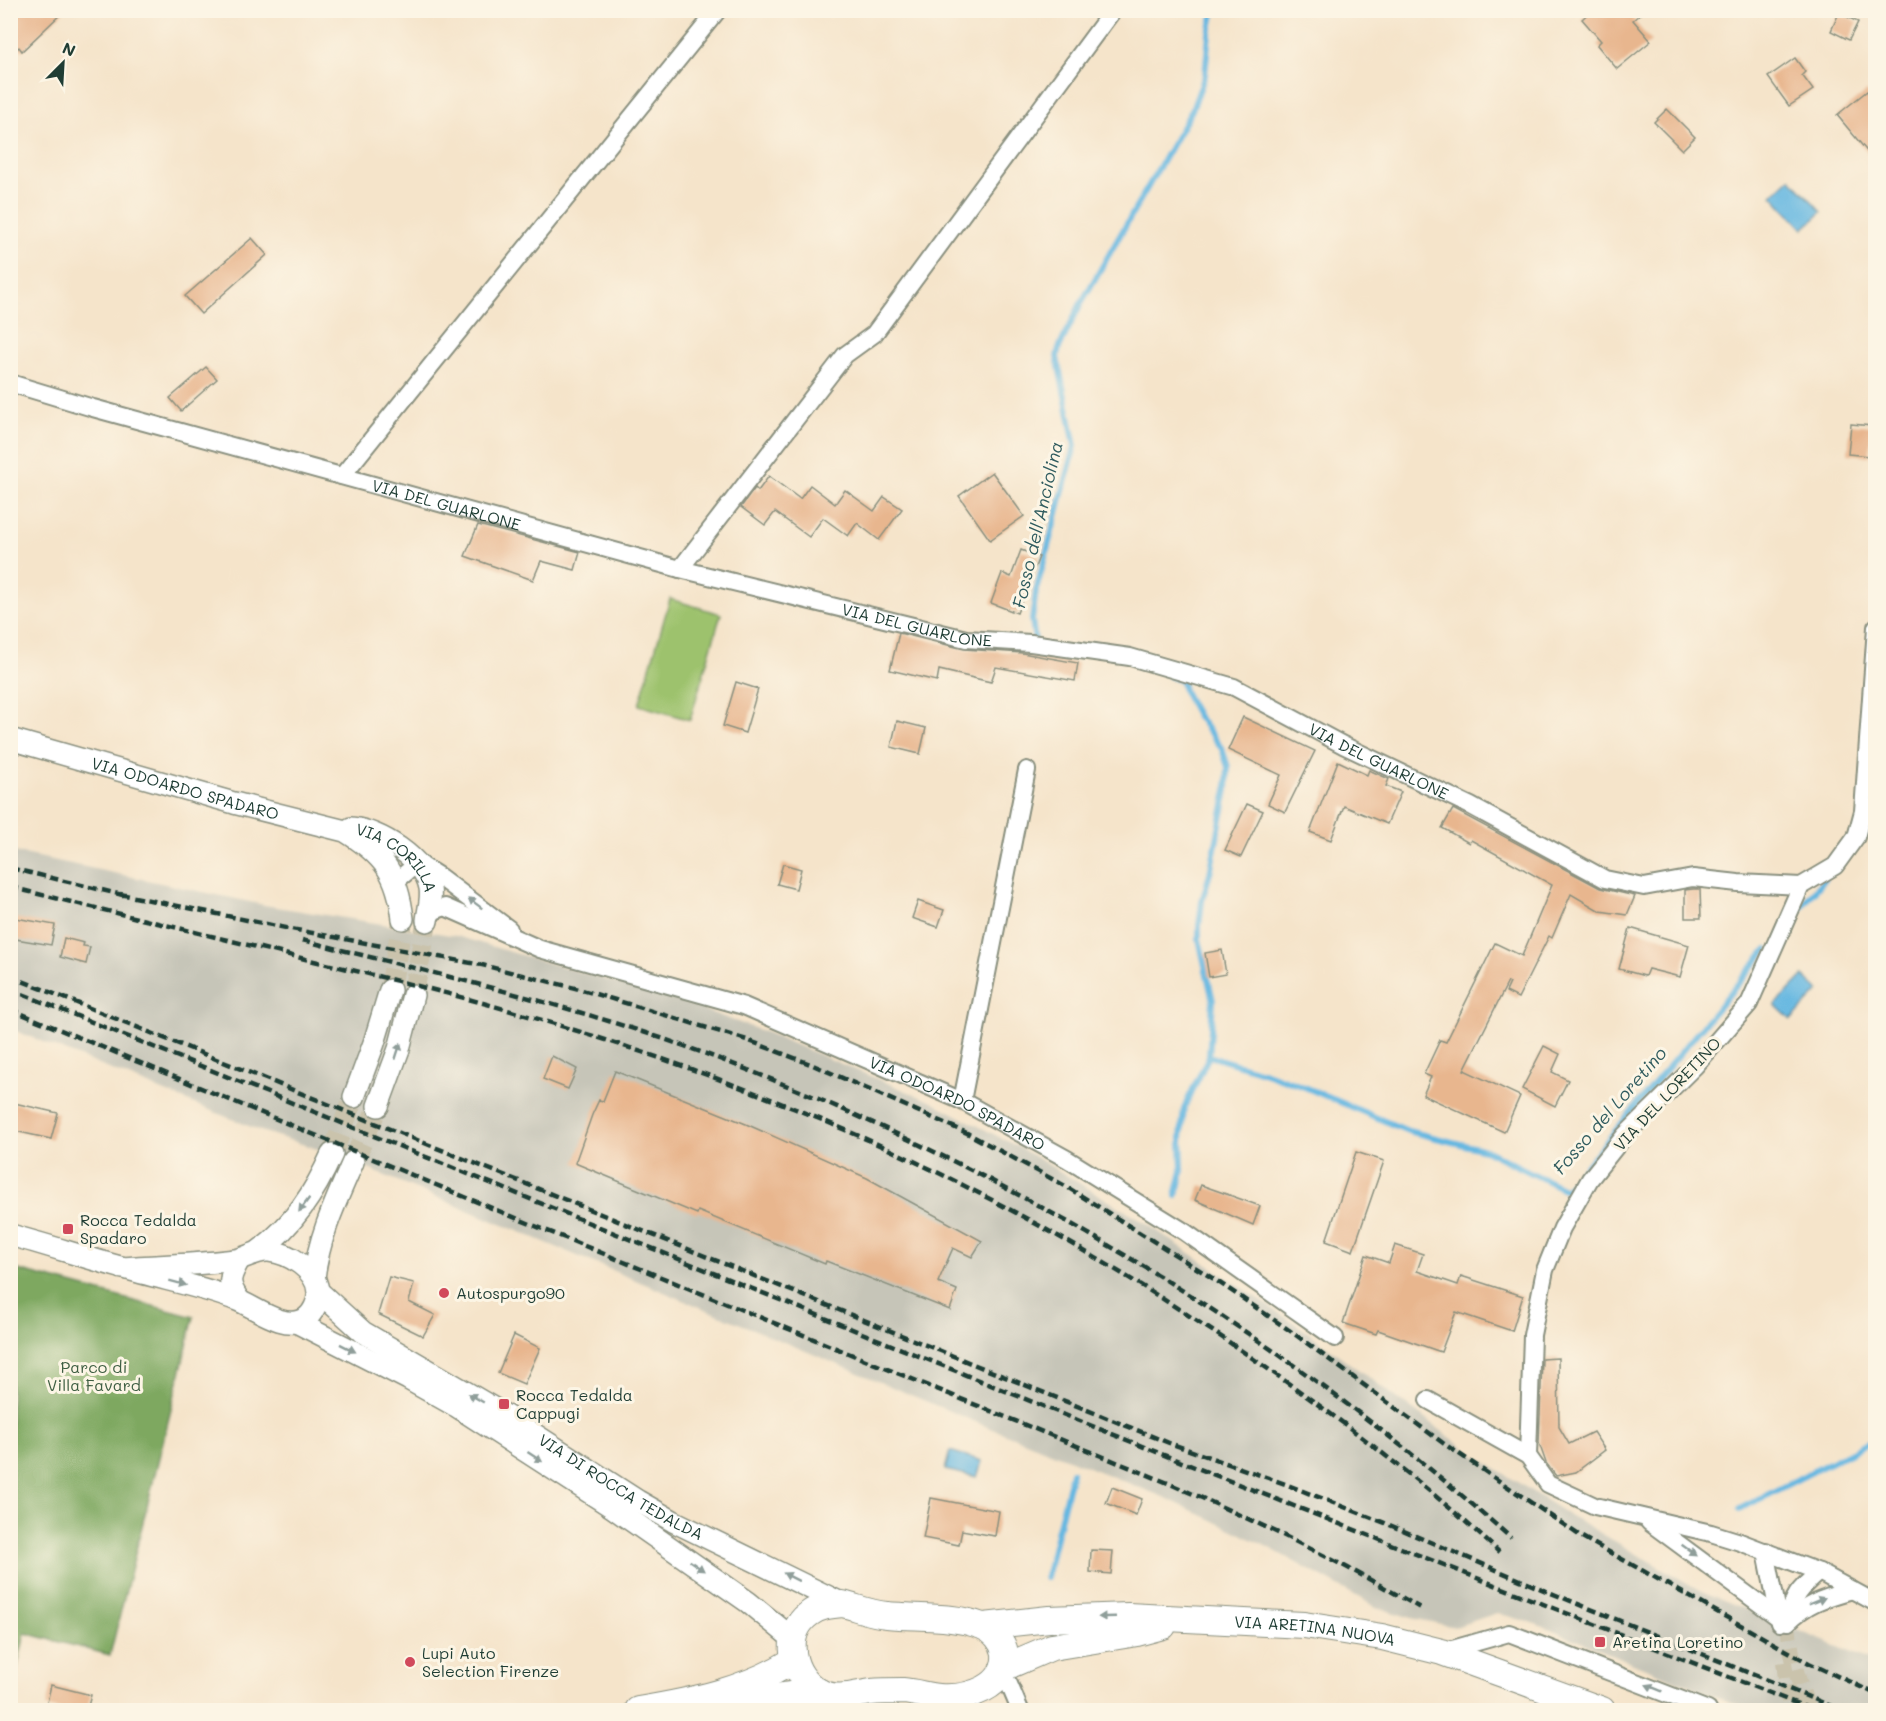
<svg xmlns="http://www.w3.org/2000/svg" width="1886" height="1721" font-family="Mali,sans-serif">
  <style>
    .industrial { fill: #c6c5b8 }
    .green { fill: #9dc26d; stroke: #5e8050; stroke-width: 1.5 }
    .forest { fill: #7ea860; stroke: #4e724a; stroke-width: 1.5 }
    .water { fill: #65b7e1; stroke: #427a8a; stroke-width: 1.5 }
    .lines { fill: none; stroke-linecap: round; stroke-linejoin: round }
    .stream { stroke: #65b7e1; stroke-width: 6 }
    .building { fill: #e8b68e }
    .minor-tunnel { stroke: #cac3ac; stroke-width: 16; stroke-dasharray: 16 8; stroke-linecap: butt }
    .tertiary-tunnel { stroke: #cac3ac; stroke-width: 21; stroke-dasharray: 21 10; stroke-linecap: butt }
    .minor-casing { stroke: #8a907f; stroke-width: 20 }
    .tertiary-casing { stroke: #8a907f; stroke-width: 24 }
    .primary-casing { stroke: #8a907f; stroke-width: 28 }
    .minor { stroke: #fff; stroke-width: 16 }
    .tertiary { stroke: #fff; stroke-width: 21 }
    .primary { stroke: #fff; stroke-width: 26 }
    .rail { stroke: #1f3d34; stroke-width: 4.5; stroke-dasharray: 9 4.5; stroke-linecap: butt }
    .oneway { fill: #8f9e9a }
    .poi-dot { fill: #d1495b; stroke: #fcf5e5; stroke-width: 2 }
    .labels { text-anchor: middle; stroke-width: 6; stroke-linejoin: round; paint-order: stroke }
    .street-label { font-size: 16px; fill: #1f3d34; stroke: #fcf5e5 }
    .poi-label { font-size: 16px; fill: #1f3d34; stroke: #fcf5e5; text-anchor: start }
    .park-label { font-size: 16px; fill: #3e5e42; stroke: #fcf5e5 }
    .water-label { font-size: 18px; font-style: italic; fill: #305c5f; stroke: #fcf5e5 }
  </style>
  <rect width="100%" height="100%" fill="#fcf5e5"/>
  <filter id="ink" filterUnits="userSpaceOnUse"><feTurbulence type="fractalNoise" baseFrequency=".0167" numOctaves="2"/><feDisplacementMap in="SourceGraphic" scale="12" xChannelSelector="R" yChannelSelector="G"/><feConvolveMatrix kernelMatrix="1 2 1 2 8 2 1 2 1" color-interpolation-filters="sRGB"/></filter>
  <filter id="wash" filterUnits="userSpaceOnUse"><feTurbulence type="fractalNoise" baseFrequency=".008" numOctaves="4" result="noise"/><feDisplacementMap in="SourceGraphic" scale="24" xChannelSelector="R" yChannelSelector="G"/><feGaussianBlur stdDeviation="1.35" result="paint"/><feColorMatrix in="noise" values="0 0 0 0 0 0 0 0 0 0 0 0 0 0 0 0 0 1.4 0 .05"/><feComposite in="paint" operator="in"/></filter>
  <g filter="url(#wash)">
    <rect width="100%" height="100%" fill="#f5e4ca"/>
    <!-- industrial -->
    <path class="industrial" d="M10,851l254,54 192,31 220,64 89,32 165,69 92,48 122,73 166,112 160,118 94,60 137,79 174,71v48h-104l-7,-2v2h-14l-214,-86 -39,-11 -42,14 -43,-9 -36,-11 -110,-61 -100,-48 -183,-73 -650,-271 -72,-23 -250,-102z"/>
    <!-- green -->
    <path class="green" d="M670,599l51,15 -31,106 -51,-15z"/>
    <!-- forest -->
    <path class="forest" d="M11,1268l183,49 -84,338 -85,-22 -14,63z"/>
    <!-- water -->
    <g class="water">
      <path d="M1790,178l32,34 -19,17 -31,-34z"/>
      <path d="M1803,976l16,15 -28,29 -16,-15z"/>
      <path d="M950,1451l32,10 -5,16 -32,-7z"/>
    </g>
    <g class="lines">
      <!-- stream -->
      <g class="stream">
        <path d="M1035,641l-3,-21 4,-29 39,-145 -18,-89 2,-9 21,-43 112,-195 13,-35 4,-42 5,-23"/>
        <path d="M1170,676l12,5 2,10 13,24 25,34 6,18 -1,23 -17,83 -8,28 -3,25v13l14,62 -4,55 -25,52 -3,30 1,33 -6,25"/>
        <path d="M1861,835l15,-17"/>
        <path d="M1796,913l28,-33"/>
        <path d="M1209,1056l57,17 41,15 101,43 77,19 81,40 201,-241"/>
        <path d="M1740,1509l136,-70"/>
        <path d="M1046,1578l26,-106"/>
      </g>
    </g>
    <g id="blocks">
      <!-- building -->
      <g class="building">
        <path d="M10,10h55l-43,41 -3,-4 -9,8z"/>
        <path d="M1592,10h53l-12,10 18,21 -34,28 -20,-24 4,-4 -19,-22z"/>
        <path d="M1839,13l19,9 -9,18 -18,-9z"/>
        <path d="M1795,58l10,14 -3,3 11,15 -24,16 -21,-29z"/>
        <path d="M1867,91l8,11v59l-38,-46z"/>
        <path d="M1667,109l28,28 -13,13 -28,-28z"/>
        <path d="M252,238l15,17 -66,59 -16,-18z"/>
        <path d="M206,367l11,12 -36,32 -11,-13z"/>
        <path d="M1851,424l21,2 -3,30 -21,-2z"/>
        <path d="M992,472l32,44 -34,24 -31,-44z"/>
        <path d="M769,476l31,23 10,-14 25,19 10,-14 29,21 10,-14 18,12 -23,31 -22,-17 -9,13 -25,-18 -14,19 -34,-25 -10,13 -24,-18 14,-19 3,3z"/>
        <path d="M478,525l102,27 -5,18 -34,-9 -8,19 -68,-24z"/>
        <path d="M1021,550l18,7 -22,56 -26,-10 11,-30 9,4z"/>
        <path d="M899,633l65,16 58,4 56,10 -3,18 -79,-14 -5,15 -52,-12 -2,11 -47,-11z"/>
        <path d="M736,682l22,7 -13,44 -22,-7z"/>
        <path d="M1243,717l72,34 -30,61 -17,-8 13,-29 -53,-25z"/>
        <path d="M897,721l29,7 -6,26 -29,-7z"/>
        <path d="M1338,761l29,14 2,-5 20,9 -3,7 15,6 -14,32 -43,-18 -13,34 -21,-8z"/>
        <path d="M1247,804l16,7 -22,46 -16,-7z"/>
        <path d="M1453,809l147,79 35,8 -8,19 -27,-4 -29,-17 -19,44 -3,-2 -31,62 -12,-6 4,-9 -2,-1 -44,88 56,26 -16,36 -81,-37 8,-18 -7,-3 16,-34 6,2 49,-99 27,13 30,-71 -81,-45 -2,3 -27,-15z"/>
        <path d="M783,864l18,5 -5,20 -19,-5z"/>
        <path d="M1693,889h7l1,29h-16v-28z"/>
        <path d="M918,901l26,9 -6,17 -26,-9z"/>
        <path d="M10,917l45,8 -4,20 -41,-7z"/>
        <path d="M1630,928l59,17 -9,32 -32,-8 -3,7 -26,-7z"/>
        <path d="M64,938l20,5 -1,3 7,1 -4,17 -26,-7z"/>
        <path d="M1222,950l4,24 -17,3 -4,-24z"/>
        <path d="M1544,1046l16,8 -8,18 16,8 -13,26 -33,-17z"/>
        <path d="M552,1056l25,13 -9,20 -25,-10z"/>
        <path d="M615,1071l131,53 121,54 115,63 -10,16 -19,-9 -15,34 19,8 -7,20 -124,-49 -1,3 -127,-53 -1,3 -122,-51 17,-48 7,-15 4,1z"/>
        <path d="M10,1102l48,11 -7,26 -41,-9z"/>
        <path d="M1356,1152l28,9 -31,90 -27,-10z"/>
        <path d="M1201,1185l59,21 -7,19 -58,-25z"/>
        <path d="M1395,1245l28,9 -6,17 41,14 3,-9 62,20 -11,35 -56,-19 -15,40 -63,-22 -2,4 -33,-11 23,-68 23,8z"/>
        <path d="M389,1277l25,6 -5,19 26,13 -12,21 -45,-22z"/>
        <path d="M514,1335l26,13 -16,36 -26,-11z"/>
        <path d="M1558,1358l1,69 10,17 24,-12 12,18 -29,22 -20,4 -10,-13 -7,-20 3,-84z"/>
        <path d="M1112,1487l30,12 -6,16 -30,-12z"/>
        <path d="M931,1498l68,13 -4,25 -33,-6 -3,15 -36,-7z"/>
        <path d="M1091,1550l22,1 -2,23 -21,-2z"/>
        <path d="M51,1685l40,10 -4,15h-25l-16,-3z"/>
      </g>
    </g>
  </g>
  <g filter="url(#ink)">
    <use href="#blocks" fill-opacity="0" stroke="#8a907f" stroke-width="1.5"/>
    <g class="lines">
      <!-- minor-tunnel -->
      <g class="minor-tunnel">
        <path d="M1788,1622c2,31 10,60 21,88"/>
        <path d="M1784,1662l6,48"/>
      </g>
      <!-- tertiary-tunnel -->
      <g class="tertiary-tunnel">
        <path d="M390,990l13,-71"/>
        <path d="M413,995l14,-74"/>
        <path d="M332,1154l22,-57"/>
        <path d="M353,1162l25,-56"/>
      </g>
      <defs>
        <g id="minor">
          <path id="s1" d="M10,383l83,25 587,161 286,70 65,4 99,14 104,30 109,58 128,61 134,73 39,8 49,-9 45,5 63,3"/>
          <path d="M342,476l376,-466"/>
          <path d="M680,569l165,-214 29,-21 239,-324"/>
          <path d="M1876,627l-13,184 -7,26 -21,29 -34,20 -52,118 -54,62 -70,69 -35,44 -28,49 -17,42 -13,65 -4,121 20,28 47,22 116,27 29,9 79,30 57,31"/>
          <path d="M396,881l22,-18 22,14 69,52"/>
          <path id="s2" d="M427,921l7,-10 11,-4 95,42 204,57 218,95 105,58 118,73 150,106"/>
          <path d="M962,1101l65,-331"/>
          <path d="M1428,1400l100,56"/>
          <path d="M1649,1522l130,96"/>
          <path d="M1766,1551l14,72"/>
          <path d="M1788,1622c20,-20 37,-24 64,-32"/>
          <path d="M1788,1622c4,-26 11,-33 31,-50"/>
          <path d="M1442,1652l67,-19 199,77"/>
          <path d="M1002,1674l7,10 11,26"/>
          <path d="M943,1699l24,11"/>
        </g>
        <g id="tertiary">
          <path id="s3" d="M10,739l224,64 111,28c39,24 53,43 58,88"/>
          <path id="s4" d="M351,828c28,2 74,31 79,60 2,11 -2,22 -3,33"/>
          <path d="M354,1097l20,-54 16,-53"/>
          <path d="M378,1106l21,-57 14,-54"/>
          <path d="M10,1235c38,10 76,23 114,33 37,11 77,18 113,32 18,7 47,31 68,19 8,-5 14,-18 13,-27 -1,-22 -29,-39 -49,-41 -13,-1 -22,7 -34,9 -37,5 -76,5 -113,8"/>
          <path d="M259,1251c35,-27 55,-57 73,-97"/>
          <path d="M239,1260c-10,18 -12,23 0,40"/>
          <path d="M314,1278c5,-42 22,-77 39,-116"/>
          <path id="s5" d="M318,1291l45,41 137,80 138,89 35,20 170,83"/>
          <path d="M296,1322l112,57 48,27 156,101 136,95 45,37"/>
        </g>
        <g id="primary">
          <path d="M843,1604c15,4 29,10 44,11 31,3 66,0 95,11 11,4 21,15 23,27 3,35 -37,46 -66,44 -12,-1 -23,-5 -36,-6 -10,0 -21,0 -32,1 -19,3 -35,9 -53,-1 -27,-15 -36,-57 -9,-77 10,-8 22,-9 34,-10z"/>
          <path id="s6" d="M984,1626l65,-7 79,-3 176,9 78,12 60,15 160,58"/>
          <path d="M1003,1668l49,-21 85,-14 26,-7"/>
          <path d="M723,1700l45,-2 50,-7"/>
          <path d="M638,1710c54,-9 109,-20 156,-50"/>
        </g>
      </defs>
      <!-- minor casing -->
      <use href="#minor" class="minor-casing"/>
      <!-- tertiary casing -->
      <use href="#tertiary" class="tertiary-casing"/>
      <!-- primary casing -->
      <use href="#primary" class="primary-casing"/>
      <!-- minor -->
      <use href="#minor" class="minor"/>
      <!-- tertiary -->
      <use href="#tertiary" class="tertiary"/>
      <!-- primary -->
      <use href="#primary" class="primary"/>
      <!-- rail -->
      <g class="rail">
        <path d="M10,868l117,28"/>
        <path d="M10,887c97,24 194,47 291,71 72,17 146,34 217,55 130,38 258,84 381,141 133,62 260,138 379,222 77,54 152,112 221,176"/>
        <path d="M120,894l166,34 196,37 97,24 168,51 66,25 154,68 100,54 150,94 72,49 154,113 139,94 227,126 67,31"/>
        <path d="M302,940c139,35 280,67 415,118 291,110 561,273 794,480"/>
        <path d="M10,976l1159,467 116,41 100,39 166,70 290,117"/>
        <path d="M10,989l1154,466 649,255"/>
        <path d="M10,1009l518,214 640,260c87,38 171,77 252,125"/>
      </g>
    </g>
    <!-- one-way arrows -->
    <defs><path id="oneway-solid" d="M-6-.8H1V-3.2L6.5 0L1 3.2V.8H-6Z" transform="scale(1.5)"/></defs>
    <g class="oneway">
      <use href="#oneway-solid" transform="translate(475 903) rotate(-143)"/>
      <use href="#oneway-solid" transform="translate(398 1051) rotate(-72)"/>
      <use href="#oneway-solid" transform="translate(304 1205) rotate(127)"/>
      <use href="#oneway-solid" transform="translate(178 1283) rotate(15)"/>
      <use href="#oneway-solid" transform="translate(348 1348) rotate(27)"/>
      <use href="#oneway-solid" transform="translate(476 1398) rotate(-150)"/>
      <use href="#oneway-solid" transform="translate(535 1457) rotate(33)"/>
      <use href="#oneway-solid" transform="translate(1689 1550) rotate(35)"/>
      <use href="#oneway-solid" transform="translate(697 1566) rotate(35)"/>
      <use href="#oneway-solid" transform="translate(791 1577) rotate(-153)"/>
      <use href="#oneway-solid" transform="translate(1817 1601) rotate(-22)"/>
      <use href="#oneway-solid" transform="translate(1107 1617) rotate(178)"/>
      <use href="#oneway-solid" transform="translate(1654 1688) rotate(-158)"/>
    </g>
  </g>
  <!-- markers -->
  <g class="poi-dot">
    <rect x="62" y="1223" width="12" height="12" rx="3"/>
    <circle cx="444" cy="1293" r="6"/>
    <rect x="498" y="1398" width="12" height="12" rx="3"/>
    <rect x="1594" y="1636" width="12" height="12" rx="3"/>
    <circle cx="410" cy="1662" r="6"/>
  </g>
  <g class="labels">
    <!-- street labels -->
    <g class="street-label">
      <text dy="6" stroke="none"><textPath href="#s1" startOffset="453">VIA DEL GUARLONE</textPath></text>
      <text dy="6" stroke="none"><textPath href="#s1" startOffset="939">VIA DEL GUARLONE</textPath></text>
      <text dy="6" stroke="none"><textPath href="#s1" startOffset="1426">VIA DEL GUARLONE</textPath></text>
      <text dy="6" stroke="none"><textPath href="#s3" startOffset="182">VIA ODOARDO SPADARO</textPath></text>
      <text dy="6" stroke="none"><textPath href="#s4" startOffset="57">VIA CORILLA</textPath></text>
      <text transform="translate(1667 1094) rotate(-47)" y="6">VIA DEL LORETINO</text>
      <text dy="6" stroke="none"><textPath href="#s2" startOffset="574">VIA ODOARDO SPADARO</textPath></text>
      <text dy="6" stroke="none"><textPath href="#s5" startOffset="362">VIA DI ROCCA TEDALDA</textPath></text>
      <text dy="6" stroke="none"><textPath href="#s6" startOffset="332">VIA ARETINA NUOVA</textPath></text>
    </g>
    <!-- poi labels -->
    <g class="poi-label">
      <text x="80" y="1226">Rocca Tedalda<tspan x="80" dy="18">Spadaro</tspan></text>
      <text x="456" y="1299">Autospurgo90</text>
      <text x="516" y="1401">Rocca Tedalda<tspan x="516" dy="18">Cappugi</tspan></text>
      <text x="1612" y="1648">Aretina Loretino</text>
      <text x="422" y="1659">Lupi Auto<tspan x="422" dy="18">Selection Firenze</tspan></text>
    </g>
    <!-- park labels -->
    <g class="park-label">
      <text x="94" y="1373">Parco di<tspan x="94" dy="18">Villa Favard</tspan></text>
    </g>
    <!-- water labels -->
    <g class="water-label">
      <text transform="translate(1038 525) rotate(-77)" y="6">Fosso dell'Anciolina</text>
      <text transform="translate(1610 1111) rotate(-49)" y="6">Fosso del Loretino</text>
    </g>
  </g>
  <!-- margin -->
  <rect width="1886" height="1721" fill="none" stroke="#fcf5e5" stroke-width="36"/>
  <!-- north arrow -->
  <g transform="translate(63 63) rotate(24)" stroke="#fcf5e5" stroke-width="4.5" paint-order="stroke">
  <path d="M0-4.5L10 22L0 15L-10 22Z" fill="#1f3d34"/>
  <text y="-9" font-size="16" font-weight="bold" text-anchor="middle" fill="#1f3d34">N</text>
  </g>
</svg>
